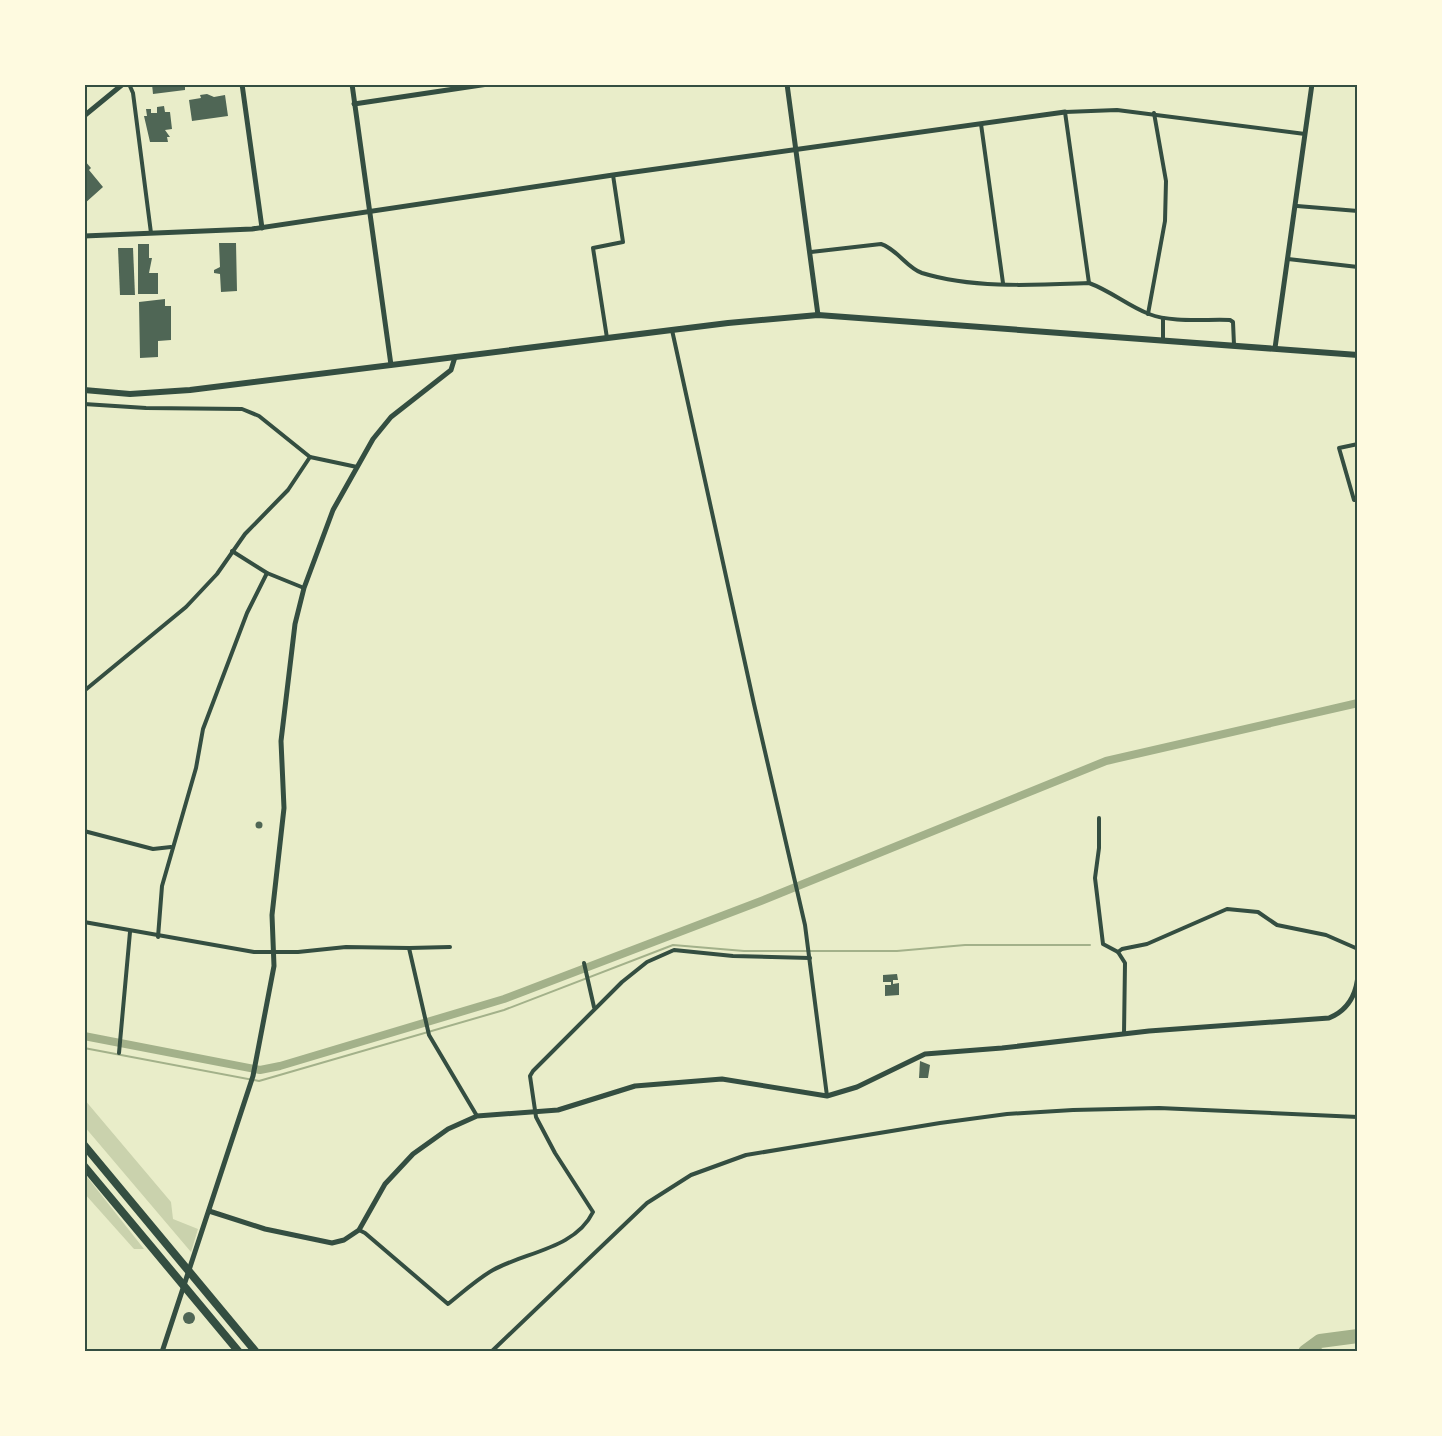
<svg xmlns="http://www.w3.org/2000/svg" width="1442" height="1436" font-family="Commissioner,sans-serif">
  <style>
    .green { fill: #cad2ad }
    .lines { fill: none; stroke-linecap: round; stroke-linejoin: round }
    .stream { stroke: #a3b18a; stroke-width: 2 }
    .canal { stroke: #a3b18a; stroke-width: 8 }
    .river { stroke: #a3b18a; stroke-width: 14 }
    .building { fill: #4f6655 }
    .minor { stroke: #344e41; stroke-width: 4 }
    .tertiary { stroke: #344e41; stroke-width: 5 }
    .secondary { stroke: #344e41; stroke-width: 6 }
    .motorway { stroke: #344e41; stroke-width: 8 }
    .neatline { fill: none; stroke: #344e41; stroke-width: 2 }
  </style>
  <rect width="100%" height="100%" fill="#e9edc9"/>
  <!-- green -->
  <g class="green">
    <path d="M84,1099l87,103 2,17 25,10 -7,23 -107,-126z"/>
    <path d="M84,1173l60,76h-10l-50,-56z"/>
  </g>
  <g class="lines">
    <!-- stream -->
    <path class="stream" d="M84,1048l175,33 245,-71 169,-65 71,6h153l68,-6h125"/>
    <!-- canal -->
    <path class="canal" d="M84,1036l176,34 20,-4 224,-67 257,-98 345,-140 252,-58"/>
    <!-- river -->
    <path class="river" d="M1305,1352l15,-11 38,-5"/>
  </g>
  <!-- building -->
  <g class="building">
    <path d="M152,84h33v6l-32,4z"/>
    <path d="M207,94l7,3 11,-2 3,21 -36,5 -3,-21 12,-2 -1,-3z"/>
    <path d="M164,106l1,6h5l2,17 -7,1 5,7h-3l1,5h-18l-6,-26h3l-1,-7h5v4h6v-6z"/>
    <path d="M84,160l7,8 -2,2 14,17 -19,17z"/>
    <path d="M219,243h17l1,48 -16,1 -1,-18 -6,-1v-3l6,-3z"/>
    <path d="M138,244h11v14h3l-3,15h9v21h-20z"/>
    <path d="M118,248h15l2,47h-15z"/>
    <path d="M165,299v7h6v34l-13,1v16l-18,1 -1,-56z"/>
    <circle cx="259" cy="825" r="3.5"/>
    <path d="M897,974l1,6h-5v4l6,-1v12l-14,1v-11h6v-3h-8v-7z"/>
    <path d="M920,1061l10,4 -2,13h-9z"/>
    <circle cx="189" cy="1318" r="6"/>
  </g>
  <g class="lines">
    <!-- minor -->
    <g class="minor">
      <path d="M129,84l4,9 18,140"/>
      <path d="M981,124l22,159"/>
      <path d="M1297,206l61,5"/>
      <path d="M811,252l70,-8c16,5 26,24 41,29 52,16 114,12 167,10 22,8 39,23 60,31 23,9 56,5 81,6l3,2 1,23"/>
      <path d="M1288,259l70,8"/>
      <path d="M1089,283l-24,-171 52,-2 188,24"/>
      <path d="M1148,314l17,-93 1,-40 -12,-68"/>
      <path d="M672,330l82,374 51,221 22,171"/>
      <path d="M607,338l-14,-90 30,-6 -10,-67"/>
      <path d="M1163,340v-22"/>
      <path d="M84,404l62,4 96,1 17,7 51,41 47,10"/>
      <path d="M1358,444l-19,4 15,52 4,-1"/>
      <path d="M232,551l35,22 37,15"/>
      <path d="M84,691l102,-84 31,-33 28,-40 43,-44 22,-33"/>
      <path d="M1099,818v30l-4,30 8,66 15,8 7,11 -1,71"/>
      <path d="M84,831l69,18 18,-2"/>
      <path d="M84,922l170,30h44l48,-5 63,1 20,87 48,81"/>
      <path d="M158,937l4,-51 34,-118 7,-39 44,-116 20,-40"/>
      <path d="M409,948l41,-1"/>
      <path d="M1118,952l4,-3 25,-5 80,-35 31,3 19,13 49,10 32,14"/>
      <path d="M584,963l10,44"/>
      <path d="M119,1053l11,-121"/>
      <path d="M359,1230l6,3 83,71c14,-11 29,-25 45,-34 32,-18 82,-21 100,-58l-38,-59 -19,-36 -6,-41 3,-5 89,-89 25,-20 27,-12 59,6 77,2"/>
      <path d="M491,1352l156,-149 44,-28 55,-20 194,-32 67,-9 66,-4 86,-2 199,9"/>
    </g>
    <!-- tertiary -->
    <g class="tertiary">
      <path d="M242,84l20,144"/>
      <path d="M352,84l39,281"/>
      <path d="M787,84l31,231"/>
      <path d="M354,104l134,-20"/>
      <path d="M84,116l39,-32"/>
      <path d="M84,236l168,-7 361,-54 452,-63"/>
      <path d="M1275,348l37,-264"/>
      <path d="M209,1211l56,18 67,14 12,-3 15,-10 26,-46 28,-30 35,-25 29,-13 81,-6 77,-24 87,-7 105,17 30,-9 68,-33 77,-6 147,-17 180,-13c40,-16 28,-64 29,-100"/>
      <path d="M162,1352l91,-276 21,-110 -2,-51 12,-107 -3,-67 14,-117 9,-36 29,-78 40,-71 18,-22 60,-47 4,-13"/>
    </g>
    <!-- secondary -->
    <path class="secondary" d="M84,390l46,4 60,-4 538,-67 90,-8 540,40"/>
    <!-- motorway -->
    <g class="motorway">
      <path d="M84,1145l172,207"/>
      <path d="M84,1166l155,186"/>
    </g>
  </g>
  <!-- border -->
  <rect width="1442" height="1436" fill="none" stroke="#fefae0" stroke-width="171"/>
  <rect x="86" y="86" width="1270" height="1264" class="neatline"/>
</svg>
